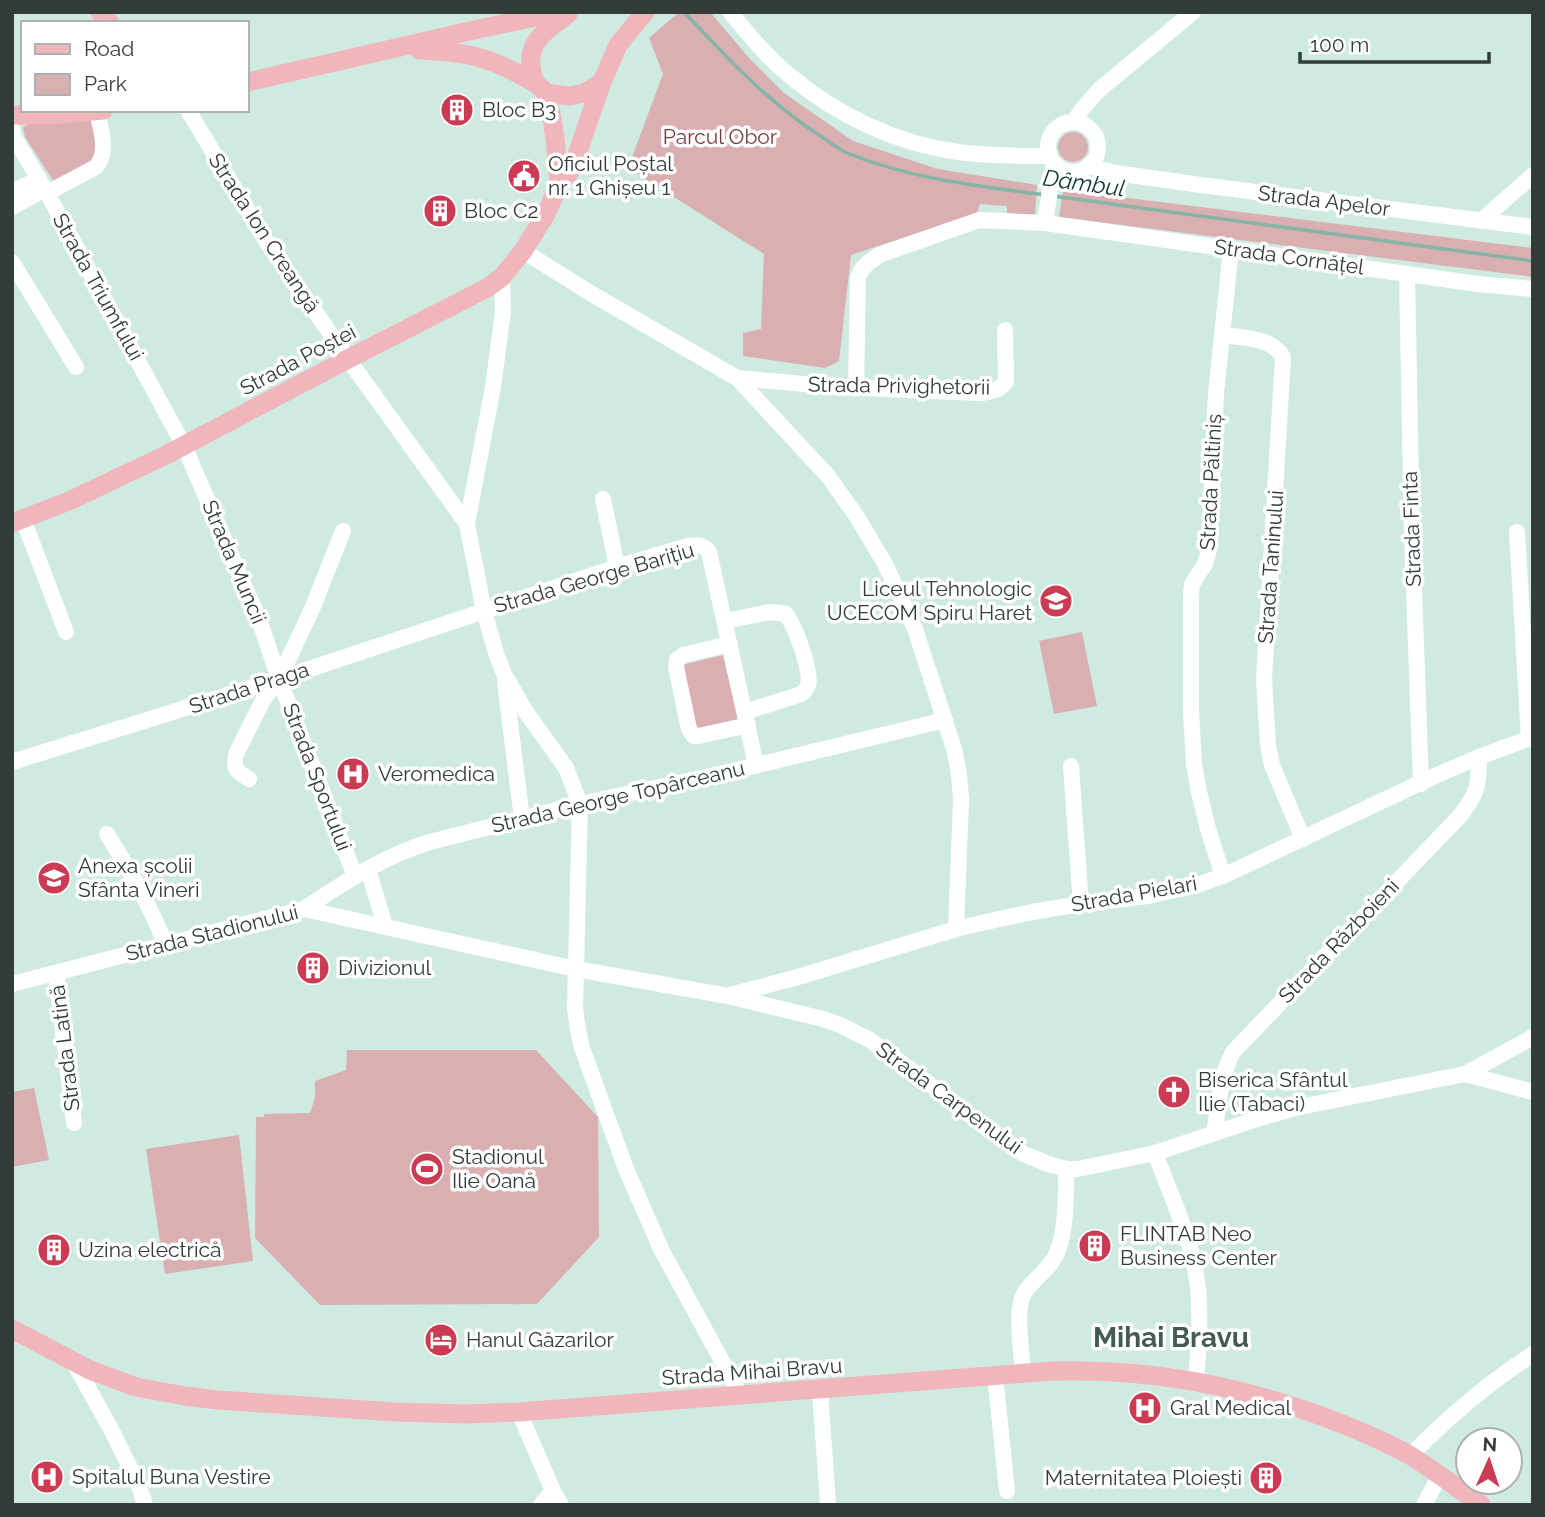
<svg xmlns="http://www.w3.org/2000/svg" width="1545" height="1517" font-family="Raleway,sans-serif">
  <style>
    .green { fill: #daafb1 }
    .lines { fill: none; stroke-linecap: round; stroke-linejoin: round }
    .stream { stroke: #86b4a5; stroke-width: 3.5 }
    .minor { stroke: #fff; stroke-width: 16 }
    .major { stroke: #f0b6bb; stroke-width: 19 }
    .labels { text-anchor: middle; stroke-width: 7; stroke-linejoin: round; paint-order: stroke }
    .poi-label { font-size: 21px; fill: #323c39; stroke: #fff; text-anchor: start }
    .park-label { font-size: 21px; fill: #773c41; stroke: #fff }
    .street-label { font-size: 21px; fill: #323c39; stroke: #fff }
    .water-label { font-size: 23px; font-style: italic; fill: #0f392e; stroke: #fff }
    .district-label { font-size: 28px; font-weight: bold; fill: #445b53; stroke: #fff }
  </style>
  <rect width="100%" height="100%" fill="#cfeae0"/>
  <!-- green -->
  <g class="green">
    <path d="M679,12h31l40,47 34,34 69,48 85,28 99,16 -2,31 -28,-3v-7l-27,-2 -3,9 -126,42 -12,106 -14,7 -82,-12v-23l18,-4 3,-75 -136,-86 35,-94 -14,-36z"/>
    <path d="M93,117l5,25 -2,17 -42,23 -29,-45 -2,-10 9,-5z"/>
    <circle cx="1073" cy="147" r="15"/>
    <path d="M1063,190l470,58v29l-474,-60z"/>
    <path d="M1082,632l15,74 -43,8 -15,-73z"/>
    <path d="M723,655l15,65 -42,9 -14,-64z"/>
    <path d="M347,1050h189l62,67 1,120 -62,67 -217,1 -65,-67 1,-121h8v-3l46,-1 5,-15v-17l31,-11z"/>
    <path d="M34,1088l15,72 -37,7v-75z"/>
    <path d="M239,1135l14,126 -88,13 -19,-125z"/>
  </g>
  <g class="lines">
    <!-- stream -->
    <g class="stream">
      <path d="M686,14c40,43 80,86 130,119 10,6 20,15 31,20 64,26 131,33 199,42"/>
      <path d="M1053,196l480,65"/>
    </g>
    <!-- minor -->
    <g class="minor">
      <path d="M730,12c18,22 37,45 59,63 47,40 108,69 169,77 31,4 61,4 92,4"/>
      <path d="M188,110l76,128 84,121 119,165"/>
      <path d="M1074,122l8,-13 18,-20 93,-77"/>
      <circle cx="1073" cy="147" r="25"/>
      <path d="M12,128l2,9 33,56 137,253 76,176 19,57 76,197"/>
      <path d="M1089,166l27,7 85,12 332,42"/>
      <path d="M12,192l27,-13"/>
      <path d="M47,193l49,-26c13,-15 5,-37 1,-55"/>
      <path d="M12,207l33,-18"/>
      <path d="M1481,221l52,-46"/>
      <path d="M1045,223l9,-60"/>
      <path d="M523,251l69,43 145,84 91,98 29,41 28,47 30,65 39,120 5,25 2,25 -5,130"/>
      <path d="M12,262l64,105"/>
      <path d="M1407,274l5,260 9,250"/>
      <path d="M502,277l1,35 -10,75 -26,137 17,87 12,42 8,21 22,38 40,56 14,36 -5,204 3,22 4,18 44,121 35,80 80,147"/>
      <path d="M1222,335c21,3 49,2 61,22l-19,323 4,65 4,20 31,74"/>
      <path d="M737,378l101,9 143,6c11,-2 19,-2 25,-12l-1,-51"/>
      <path d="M856,388l2,-111 4,-8 6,-6 11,-8 100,-35 66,3 433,61 55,5"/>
      <path d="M603,499l14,68"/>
      <path d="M23,519l43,113"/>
      <path d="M1517,532l12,206"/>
      <path d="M725,621l45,-9 16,2c9,12 26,57 22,71 -2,5 -3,6 -7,9l-56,18"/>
      <path d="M730,644l-47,11 -6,5 -1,7 13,62 5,7h5l49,-11"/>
      <path d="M505,682l17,137"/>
      <path d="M12,762l267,-83 338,-112 71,-21c9,-1 15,-2 21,6l47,213"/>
      <path d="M1071,766l10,138"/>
      <path d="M249,779c-13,-8 -16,-10 -13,-25l27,-54 16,-21 33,-70 31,-78"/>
      <path d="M107,834c22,36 43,70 58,110"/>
      <path d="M368,869l17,57"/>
      <path d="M1223,876l-15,-47 -9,-37 -5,-28 -3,-53v-116l1,-11 13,-20 4,-14 7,-157 15,-144"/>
      <path d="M304,909c40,-26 79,-53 126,-67l150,-38 149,-32 216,-52"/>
      <path d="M56,973l18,150"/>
      <path d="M12,984l292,-75 272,60 152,27 95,23 17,6 30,15 44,32 88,68 22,14 24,10 19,5h11l77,-16 102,-34 38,-11 170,-34 68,-37"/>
      <path d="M730,995l68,-18 158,-48 39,-9 37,-8 49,-8 67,-8 49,-11 26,-9 214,-101 42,-18 54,-20"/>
      <path d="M1465,1074l68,18"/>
      <path d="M1214,1133c5,-27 6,-57 19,-81l225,-234c19,-23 21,-31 21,-61"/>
      <path d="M1155,1153c16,43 38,88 43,135 3,31 1,61 -2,92"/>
      <path d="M73,1361l38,68 28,57 6,19"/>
      <path d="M1023,1373c-1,-20 -9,-65 2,-81 10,-15 27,-24 33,-42 9,-23 7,-56 9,-81"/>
      <path d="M995,1375l12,116"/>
      <path d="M820,1390l8,115"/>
      <path d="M519,1412l34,79 8,14"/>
      <path d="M1410,1456c37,-38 78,-73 123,-102"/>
      <path d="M541,1505l12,-14"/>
      <path d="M1424,1505l16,-30"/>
    </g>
    <!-- major -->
    <g class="major">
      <path d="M100,12l10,11"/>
      <path d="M419,50c44,2 66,5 105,27 7,4 17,8 21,16 2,4 3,11 5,16 6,25 7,50 9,76"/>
      <path d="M247,82l236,-54 77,-16"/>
      <path d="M535,83c-13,-38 5,-48 33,-69"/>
      <path d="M545,93l25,3 14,-3 18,-11 16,-37 27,-33"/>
      <path d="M12,115h39l53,-5"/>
      <path d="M12,523l57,-22 97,-46 182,-96 139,-71 15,-11 21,-26 23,-37 13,-29 10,-12 5,-10 28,-81"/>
      <path d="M12,1329l78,41 46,17 49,9 33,4 177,12 71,2 53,-2 534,-41c96,-2 180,13 271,46 29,11 59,23 87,39 24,15 47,32 70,49"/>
    </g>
  </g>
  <!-- icons -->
  <defs>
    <symbol id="building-disc" viewBox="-11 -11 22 22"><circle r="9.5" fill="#cb3b54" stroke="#fff"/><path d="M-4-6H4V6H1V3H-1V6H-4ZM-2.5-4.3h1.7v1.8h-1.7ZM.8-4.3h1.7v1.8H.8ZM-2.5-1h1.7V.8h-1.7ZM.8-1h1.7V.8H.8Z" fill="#fff"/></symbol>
    <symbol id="civic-disc" viewBox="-11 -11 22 22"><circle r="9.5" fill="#cb3b54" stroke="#fff"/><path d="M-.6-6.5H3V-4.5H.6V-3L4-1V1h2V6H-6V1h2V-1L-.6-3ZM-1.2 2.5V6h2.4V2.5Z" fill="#fff"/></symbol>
    <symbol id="school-disc" viewBox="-11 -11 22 22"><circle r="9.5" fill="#cb3b54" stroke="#fff"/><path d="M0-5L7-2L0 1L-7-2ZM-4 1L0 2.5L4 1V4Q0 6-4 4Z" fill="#fff"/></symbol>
    <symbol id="hospital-disc" viewBox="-11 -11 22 22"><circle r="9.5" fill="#cb3b54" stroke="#fff"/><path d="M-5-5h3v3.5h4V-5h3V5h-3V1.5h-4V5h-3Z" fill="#fff"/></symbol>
    <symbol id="church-disc" viewBox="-11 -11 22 22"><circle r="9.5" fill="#cb3b54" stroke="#fff"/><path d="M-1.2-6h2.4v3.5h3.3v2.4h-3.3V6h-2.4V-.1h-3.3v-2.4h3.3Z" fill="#fff"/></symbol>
    <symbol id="stadium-disc" viewBox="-11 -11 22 22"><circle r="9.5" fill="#cb3b54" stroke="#fff"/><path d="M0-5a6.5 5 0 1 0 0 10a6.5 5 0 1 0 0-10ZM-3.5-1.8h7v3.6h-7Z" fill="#fff"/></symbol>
    <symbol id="hotel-disc" viewBox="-11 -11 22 22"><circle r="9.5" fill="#cb3b54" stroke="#fff"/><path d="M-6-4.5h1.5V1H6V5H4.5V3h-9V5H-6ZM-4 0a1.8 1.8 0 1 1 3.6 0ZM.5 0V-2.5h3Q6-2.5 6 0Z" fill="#fff"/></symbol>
  </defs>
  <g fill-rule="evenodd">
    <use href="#building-disc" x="438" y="91" width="38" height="38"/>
    <use href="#civic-disc" x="505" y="157" width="38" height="38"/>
    <use href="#building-disc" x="421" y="192" width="38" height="38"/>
    <use href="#school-disc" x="1037" y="582" width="38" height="38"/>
    <use href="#hospital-disc" x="334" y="755" width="38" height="38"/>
    <use href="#school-disc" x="35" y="859" width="38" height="38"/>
    <use href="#building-disc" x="294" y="949" width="38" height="38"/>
    <use href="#church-disc" x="1155" y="1073" width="38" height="38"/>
    <use href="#stadium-disc" x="408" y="1150" width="38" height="38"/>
    <use href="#building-disc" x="1076" y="1227" width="38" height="38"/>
    <use href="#building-disc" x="35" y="1231" width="38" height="38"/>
    <use href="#hotel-disc" x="422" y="1321" width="38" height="38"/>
    <use href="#hospital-disc" x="1126" y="1389" width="38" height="38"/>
    <use href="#hospital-disc" x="28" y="1458" width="38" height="38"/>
    <use href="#building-disc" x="1247" y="1459" width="38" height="38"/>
  </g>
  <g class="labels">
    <!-- poi labels -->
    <g class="poi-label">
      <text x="482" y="117">Bloc B3</text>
      <text x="548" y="171">Oficiul Poștal<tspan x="548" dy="24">nr. 1 Ghișeu 1</tspan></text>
      <text x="464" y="218">Bloc C2</text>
      <text x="1032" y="596" text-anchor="end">Liceul Tehnologic<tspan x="1032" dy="24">UCECOM Spiru Haret</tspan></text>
      <text x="378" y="781">Veromedica</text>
      <text x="78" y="873">Anexa școlii<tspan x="78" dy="24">Sfânta Vineri</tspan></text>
      <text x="338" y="975">Divizionul</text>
      <text x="1198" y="1087">Biserica Sfântul<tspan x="1198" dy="24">Ilie (Tabaci)</tspan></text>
      <text x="452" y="1164">Stadionul<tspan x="452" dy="24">Ilie Oană</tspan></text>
      <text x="1120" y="1241">FLINTAB Neo<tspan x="1120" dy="24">Business Center</tspan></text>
      <text x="78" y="1257">Uzina electrică</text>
      <text x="466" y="1347">Hanul Găzarilor</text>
      <text x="1170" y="1415">Gral Medical</text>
      <text x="72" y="1484">Spitalul Buna Vestire</text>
      <text x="1242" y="1485" text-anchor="end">Maternitatea Ploiești</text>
    </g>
    <!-- park labels -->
    <g class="park-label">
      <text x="720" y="144">Parcul Obor</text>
    </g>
    <!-- street labels -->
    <g class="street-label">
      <text transform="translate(1324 201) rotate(7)" y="7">Strada Apelor</text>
      <text transform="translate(264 233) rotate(57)" y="7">Strada Ion Creangă</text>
      <text transform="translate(1289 257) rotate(8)" y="7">Strada Cornățel</text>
      <text transform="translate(98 287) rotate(61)" y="7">Strada Triumfului</text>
      <text transform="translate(298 360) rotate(-28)" y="7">Strada Poștei</text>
      <text transform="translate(899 386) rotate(1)" y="7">Strada Privighetorii</text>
      <text transform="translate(1211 482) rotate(-87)" y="7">Strada Păltiniș</text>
      <text transform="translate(1412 529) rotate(-92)" y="7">Strada Finta</text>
      <text transform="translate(234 562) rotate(67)" y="7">Strada Muncii</text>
      <text transform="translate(1271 567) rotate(-86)" y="7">Strada Taninului</text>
      <text transform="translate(594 578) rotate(-16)" y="7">Strada George Barițiu</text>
      <text transform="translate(249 688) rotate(-18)" y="7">Strada Praga</text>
      <text transform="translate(317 777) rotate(69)" y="7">Strada Sportului</text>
      <text transform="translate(618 797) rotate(-13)" y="7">Strada George Topârceanu</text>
      <text transform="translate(1134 894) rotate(-10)" y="7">Strada Pielari</text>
      <text transform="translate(212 933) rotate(-14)" y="7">Strada Stadionului</text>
      <text transform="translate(1339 941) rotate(-46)" y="7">Strada Războieni</text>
      <text transform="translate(65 1048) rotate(-97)" y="7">Strada Latină</text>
      <text transform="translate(949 1098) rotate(36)" y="7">Strada Carpenului</text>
      <text transform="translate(752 1372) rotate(-4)" y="7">Strada Mihai Bravu</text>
    </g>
    <!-- water labels -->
    <g class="water-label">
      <text transform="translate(1084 183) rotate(8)" y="8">Dâmbul</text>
    </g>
    <!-- district labels -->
    <g class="district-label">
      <text x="1171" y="1347">Mihai Bravu</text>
    </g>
  </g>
  <!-- border -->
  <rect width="1545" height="1517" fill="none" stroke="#323c39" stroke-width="28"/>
  <!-- legend -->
  <rect x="21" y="21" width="228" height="91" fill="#ffffff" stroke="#adb1b0" stroke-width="2"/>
  <rect x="35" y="44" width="35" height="10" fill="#f0b6bb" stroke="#adb1b0" stroke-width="2"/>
  <text x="84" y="56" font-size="21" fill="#323c39">Road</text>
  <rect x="35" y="74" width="35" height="21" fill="#daafb1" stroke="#adb1b0" stroke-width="2"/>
  <text x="84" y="91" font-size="21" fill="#323c39">Park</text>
  <!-- north arrow -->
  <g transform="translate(1489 1461) rotate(3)"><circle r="33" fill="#ffffff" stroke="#adb1b0" stroke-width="2"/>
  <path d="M0-5L12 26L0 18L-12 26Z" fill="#cb3b54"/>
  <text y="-10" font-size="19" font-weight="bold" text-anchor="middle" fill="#323c39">N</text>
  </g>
  <!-- scale -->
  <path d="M1300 52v10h189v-10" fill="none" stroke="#323c39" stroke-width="3.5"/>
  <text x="1310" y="52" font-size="21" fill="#323c39" stroke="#ffffff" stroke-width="5" paint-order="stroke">100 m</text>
</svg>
